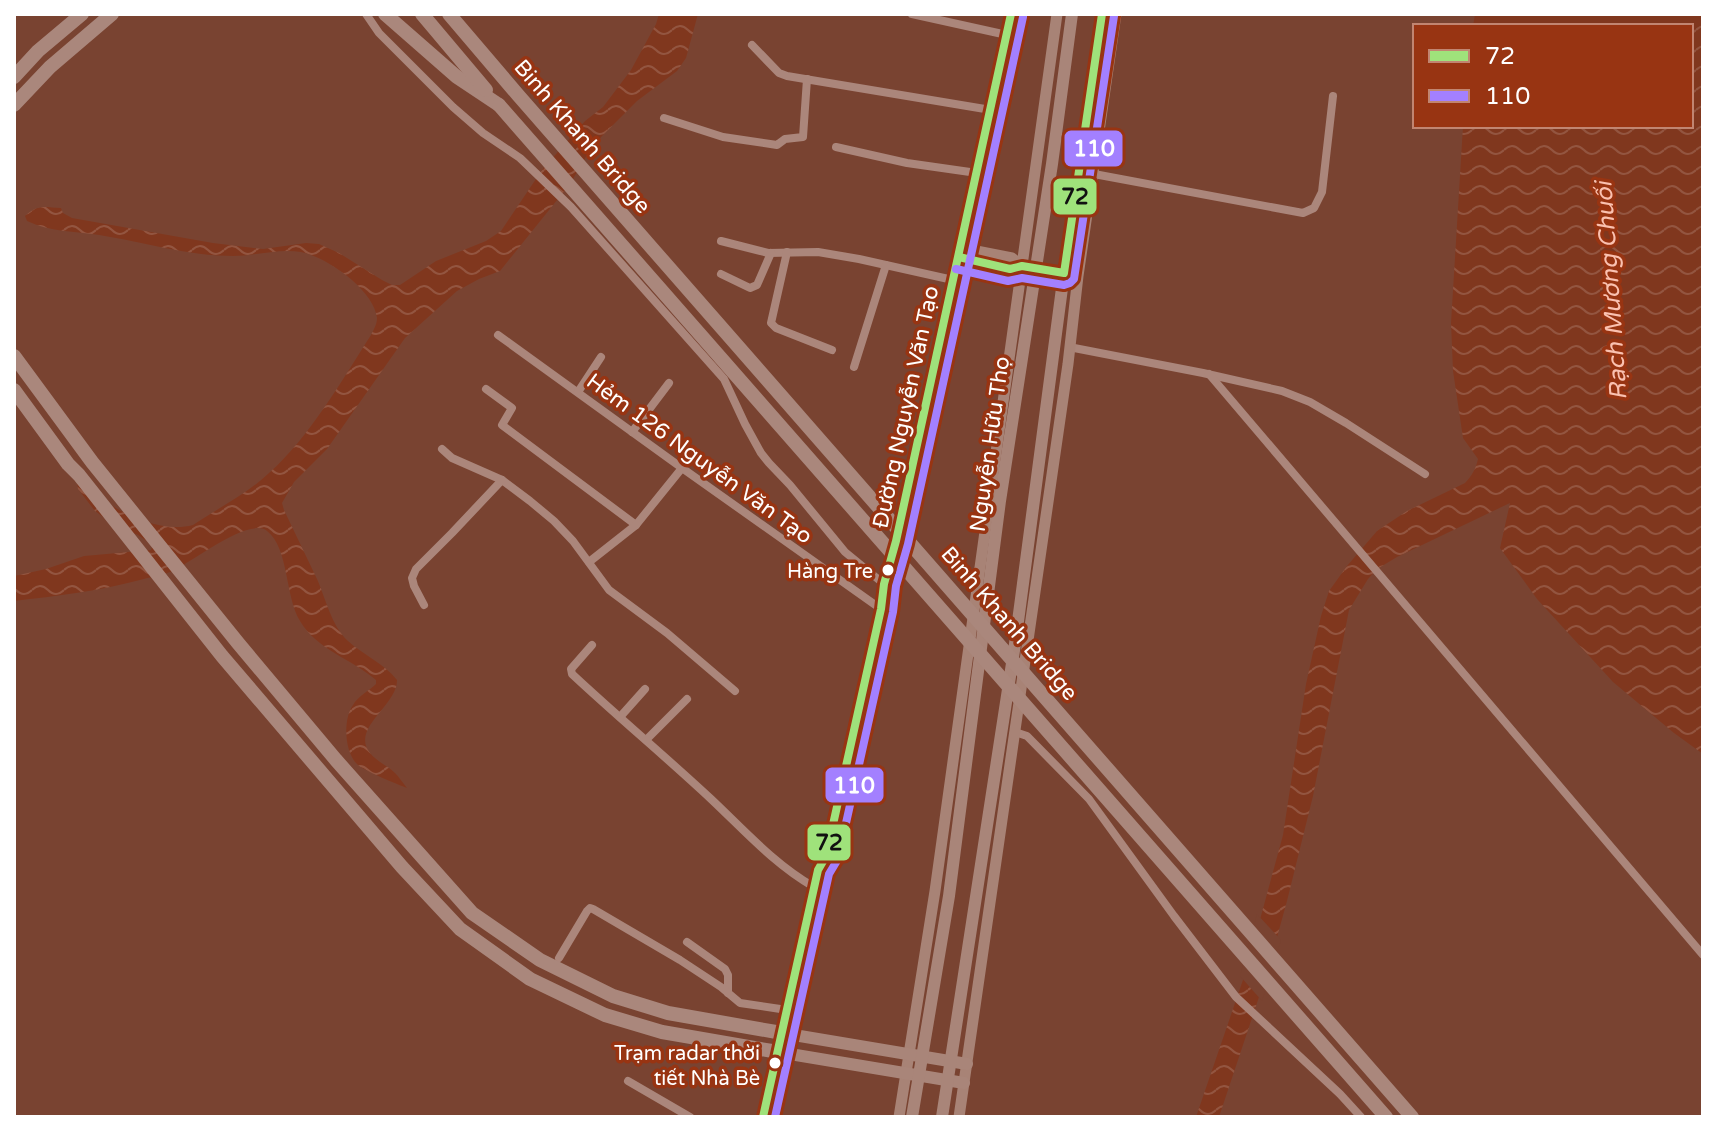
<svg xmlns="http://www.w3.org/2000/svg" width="1717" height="1131" font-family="'Varela Round',sans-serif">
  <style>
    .water { fill: url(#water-waves) }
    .pier { fill: #794331 }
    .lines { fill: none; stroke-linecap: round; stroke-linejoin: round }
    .street { stroke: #ab867b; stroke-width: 8 }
    .secondary { stroke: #a88376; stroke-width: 11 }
    .primary { stroke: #a98579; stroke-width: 12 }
    .highway { stroke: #aa877c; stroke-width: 14 }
    .highway-bridge { stroke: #aa877c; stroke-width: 14 }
    .bus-1-casing { stroke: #983412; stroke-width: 14 }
    .bus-2-casing { stroke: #983412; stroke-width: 14 }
    .bus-1 { stroke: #9fe27b; stroke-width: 8 }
    .bus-2 { stroke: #a380ff; stroke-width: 8 }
    .bus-dot { fill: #fff; stroke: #983412; stroke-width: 3 }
    .labels { text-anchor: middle; stroke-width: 7; stroke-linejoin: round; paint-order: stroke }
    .bus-label { font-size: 20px; fill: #fff; stroke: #983412; text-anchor: end }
    .street-label { font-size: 22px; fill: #fff; stroke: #983412 }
    .water-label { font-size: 24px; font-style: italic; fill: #fac1b0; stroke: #983412 }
    .line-badge { stroke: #983412; stroke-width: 3 }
    .badge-label { font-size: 22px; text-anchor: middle; font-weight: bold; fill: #fff }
    .pale-badge-label { font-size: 22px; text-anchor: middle; font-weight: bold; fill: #111 }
  </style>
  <defs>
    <pattern id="water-waves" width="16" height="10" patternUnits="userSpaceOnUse" patternTransform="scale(2)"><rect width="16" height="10" fill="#80371e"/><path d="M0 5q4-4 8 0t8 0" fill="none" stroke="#935540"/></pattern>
  </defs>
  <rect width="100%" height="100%" fill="#794331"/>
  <!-- water -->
  <g class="water">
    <path d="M659,14h39l-12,44 -9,13 -40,30 -35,35 -15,19 -17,29 -70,87 -21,8 -22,12 -52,47 -78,111 -33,33 -12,21 2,7c11,23 22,46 33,69 9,20 14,46 31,62 15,14 36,22 49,39 1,25 -47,48 -27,73 6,8 18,13 25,20 4,4 8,10 12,15 -8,-3 -45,-18 -50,-24 -13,-13 -14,-45 -4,-59 5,-9 16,-14 23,-21v-4c-24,-21 -59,-30 -76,-59 -15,-24 -11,-73 -33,-90 -18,-15 -77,33 -97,41 -9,4 -20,5 -30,8 -41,11 -83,16 -126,21v-25l32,-7 38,-13 67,-6 2,-5 -15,-10 -25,-11 -18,-13 -17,-22 -2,-14c8,7 15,16 23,22 26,19 63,36 94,28 25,-17 54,-31 76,-52 40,-35 73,-93 102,-138 3,-6 6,-11 6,-17 -3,-28 -50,-61 -76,-66 -22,-4 -46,4 -68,4 -45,0 -89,-14 -134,-21 -24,-4 -50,-3 -72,-14l-2,-5c13,-12 19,-9 36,-8l2,5 9,5 141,25 50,6 43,-6 13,1 20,9 43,27 10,5h8l36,-24 50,-20 15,-10 41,-61 43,-49 18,-14 28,-37 25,-46z"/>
    <path d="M1475,14h228v740l-29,-21 -61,-51 -76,-83 -37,-51 10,-45 -113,54 -20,12 -9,10 -19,31 -36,186 -26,105 -19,69 -49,147h-23l50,-146 37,-136 23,-151 15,-68 8,-25 18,-25 30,-35 30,-20 58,-28c7,-7 11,-15 13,-24l-15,-21 -10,-67 -2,-48 12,-197h228v-100h-218z"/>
  </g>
  <!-- pier -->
  <path class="pier" d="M1257,914l24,26 -19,61 -22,-25z"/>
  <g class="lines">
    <!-- street -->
    <g class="street">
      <path d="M366,14l13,19 74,74 30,26 37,25 51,49 153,172 21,45 16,29 8,10 21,22 55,67 39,32"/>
      <path d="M912,14l95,21"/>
      <path d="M752,45l27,28 8,3 204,34"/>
      <path d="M664,118l59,19 54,8 8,-6 18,-2 4,-58"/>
      <path d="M836,147l71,16 70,10"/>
      <path d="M1094,174l209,39 11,-5 8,-16 11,-96"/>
      <path d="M721,241l47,12 50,-1 41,7 94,21"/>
      <path d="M787,252l-16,71 5,5 56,22"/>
      <path d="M721,274l29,14 7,-3 14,-32"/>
      <path d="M498,335l184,133 199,141"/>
      <path d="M1069,347l134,26 79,18 28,11 36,21 79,51"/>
      <path d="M854,367l32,-102"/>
      <path d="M1209,374l494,581"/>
      <path d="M486,389l26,19 -10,17 134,100"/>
      <path d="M578,392l23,-35"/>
      <path d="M632,432l37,-49"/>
      <path d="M442,449l10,9 50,22 28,21 24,20 19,20 36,49 58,43 68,58"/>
      <path d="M589,562l47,-37 46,-57"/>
      <path d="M424,605l-10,-19 -2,-8 4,-9 36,-36 50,-53"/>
      <path d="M592,645l-21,24 1,5c46,43 93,82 139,125 33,31 63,65 103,88"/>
      <path d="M620,717l25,-28"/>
      <path d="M1015,732l12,4 62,63 85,117 62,81 104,97 21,23"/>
      <path d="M646,740l41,-41"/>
      <path d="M687,942l38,27 3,6v18"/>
      <path d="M559,958l28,-47 3,-3 3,1 87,51 41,27 19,16 47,7"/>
      <path d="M628,1081l62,36"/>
    </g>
    <!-- secondary -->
    <g class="secondary">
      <path d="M961,248l51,10 10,8"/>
      <path d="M959,257l51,12 12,-3 6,1"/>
      <path d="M781,1039l37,-169 8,-14 55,-247 3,-25 12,-43 115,-527"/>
      <path d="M789,1043l38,-171 -1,-16"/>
      <path d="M763,1117l6,-26"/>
      <path d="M899,1117l36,-226 122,-877"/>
      <path d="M959,1117l109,-753 10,-88 38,-262"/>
    </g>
    <!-- primary -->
    <g class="primary">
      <path d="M1035,268l29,5"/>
      <path d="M782,1033l185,31"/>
      <path d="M778,1052l186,31"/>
      <path d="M912,1117l37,-221 51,-395 52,-337 20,-150"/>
      <path d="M942,1117l73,-473 49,-371 38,-259"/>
    </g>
    <!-- highway -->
    <g class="highway">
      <path d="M385,14l72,63 42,28"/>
      <path d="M422,14l64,76"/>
      <path d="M14,77l24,-26 44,-37"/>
      <path d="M14,105l36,-38 62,-53"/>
      <path d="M14,356l78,106 146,181 98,117 136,153 68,47 73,36 55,17 114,20 3,6 -13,61 3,6"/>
      <path d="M14,390l54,74 11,11 143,181 180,211 58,62 70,50 75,36 57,17 116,20"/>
    </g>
    <!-- highway-bridge -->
    <g class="highway-bridge">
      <path d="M449,14l69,81 894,1022"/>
      <path d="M499,105l887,1012"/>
    </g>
    <defs>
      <g id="bus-1">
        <path d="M959,257l51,12 12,-3 42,7 38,-259"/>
        <path d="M763,1117l55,-247 8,-14 55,-247 3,-25 12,-43 115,-527"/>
      </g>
      <g id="bus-2">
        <path d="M956,269l52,12 14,-3 42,7 6,-2 4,-4 40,-263"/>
        <path d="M775,1117l54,-243 9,-15 55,-247 3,-26 12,-42 115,-527"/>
      </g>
    </defs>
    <!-- bus-1 casing -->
    <use href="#bus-1" class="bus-1-casing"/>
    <!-- bus-2 casing -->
    <use href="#bus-2" class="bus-2-casing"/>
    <!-- bus-1 -->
    <use href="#bus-1" class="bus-1"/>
    <!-- bus-2 -->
    <use href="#bus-2" class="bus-2"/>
  </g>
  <!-- markers -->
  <g class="bus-dot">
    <circle cx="888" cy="570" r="7"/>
    <circle cx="775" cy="1063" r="7"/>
  </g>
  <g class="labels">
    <!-- bus labels -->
    <g class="bus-label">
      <text x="873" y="578">Hàng Tre</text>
      <text x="760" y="1060">Trạm radar thời<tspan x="760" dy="25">tiết Nhà Bè</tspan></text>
    </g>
    <!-- street labels -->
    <g class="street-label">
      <text transform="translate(583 136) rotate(49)" y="8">Binh Khanh Bridge</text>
      <text transform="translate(905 407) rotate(-78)" y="8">Đường Nguyễn Văn Tạo</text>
      <text transform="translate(989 444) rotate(-82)" y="8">Nguyễn Hữu Thọ</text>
      <text transform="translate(700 458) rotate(36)" y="8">Hẻm 126 Nguyễn Văn Tạo</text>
      <text transform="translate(1010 623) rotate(49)" y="8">Binh Khanh Bridge</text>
    </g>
    <!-- water labels -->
    <g class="water-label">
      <text transform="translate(1611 291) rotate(-94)" y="8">Rạch Mương Chuối</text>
    </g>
  </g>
  <g class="line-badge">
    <rect x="1063" y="129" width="61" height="39" rx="8" fill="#a380ff"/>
    <rect x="1052" y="177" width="46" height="39" rx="8" fill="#9fe27b"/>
    <rect x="824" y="766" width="61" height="38" rx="8" fill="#a380ff"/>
    <rect x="806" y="823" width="46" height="39" rx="8" fill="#9fe27b"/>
  </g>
  <g class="badge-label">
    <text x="1094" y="156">110</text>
    <text x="854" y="793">110</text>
  </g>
  <g class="pale-badge-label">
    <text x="1075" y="204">72</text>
    <text x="829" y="850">72</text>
  </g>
  <!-- border -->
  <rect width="1717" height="1131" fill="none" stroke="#ffffff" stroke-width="32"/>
  <!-- legend -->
  <rect x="1413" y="24" width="280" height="104" fill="#983412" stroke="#c18571" stroke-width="2"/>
  <rect x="1429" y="50" width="40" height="12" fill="#9fe27b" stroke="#c18571" stroke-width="2"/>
  <text x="1485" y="64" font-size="24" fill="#ffffff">72</text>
  <rect x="1429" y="90" width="40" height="12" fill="#a380ff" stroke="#c18571" stroke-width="2"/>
  <text x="1485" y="104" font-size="24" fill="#ffffff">110</text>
</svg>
